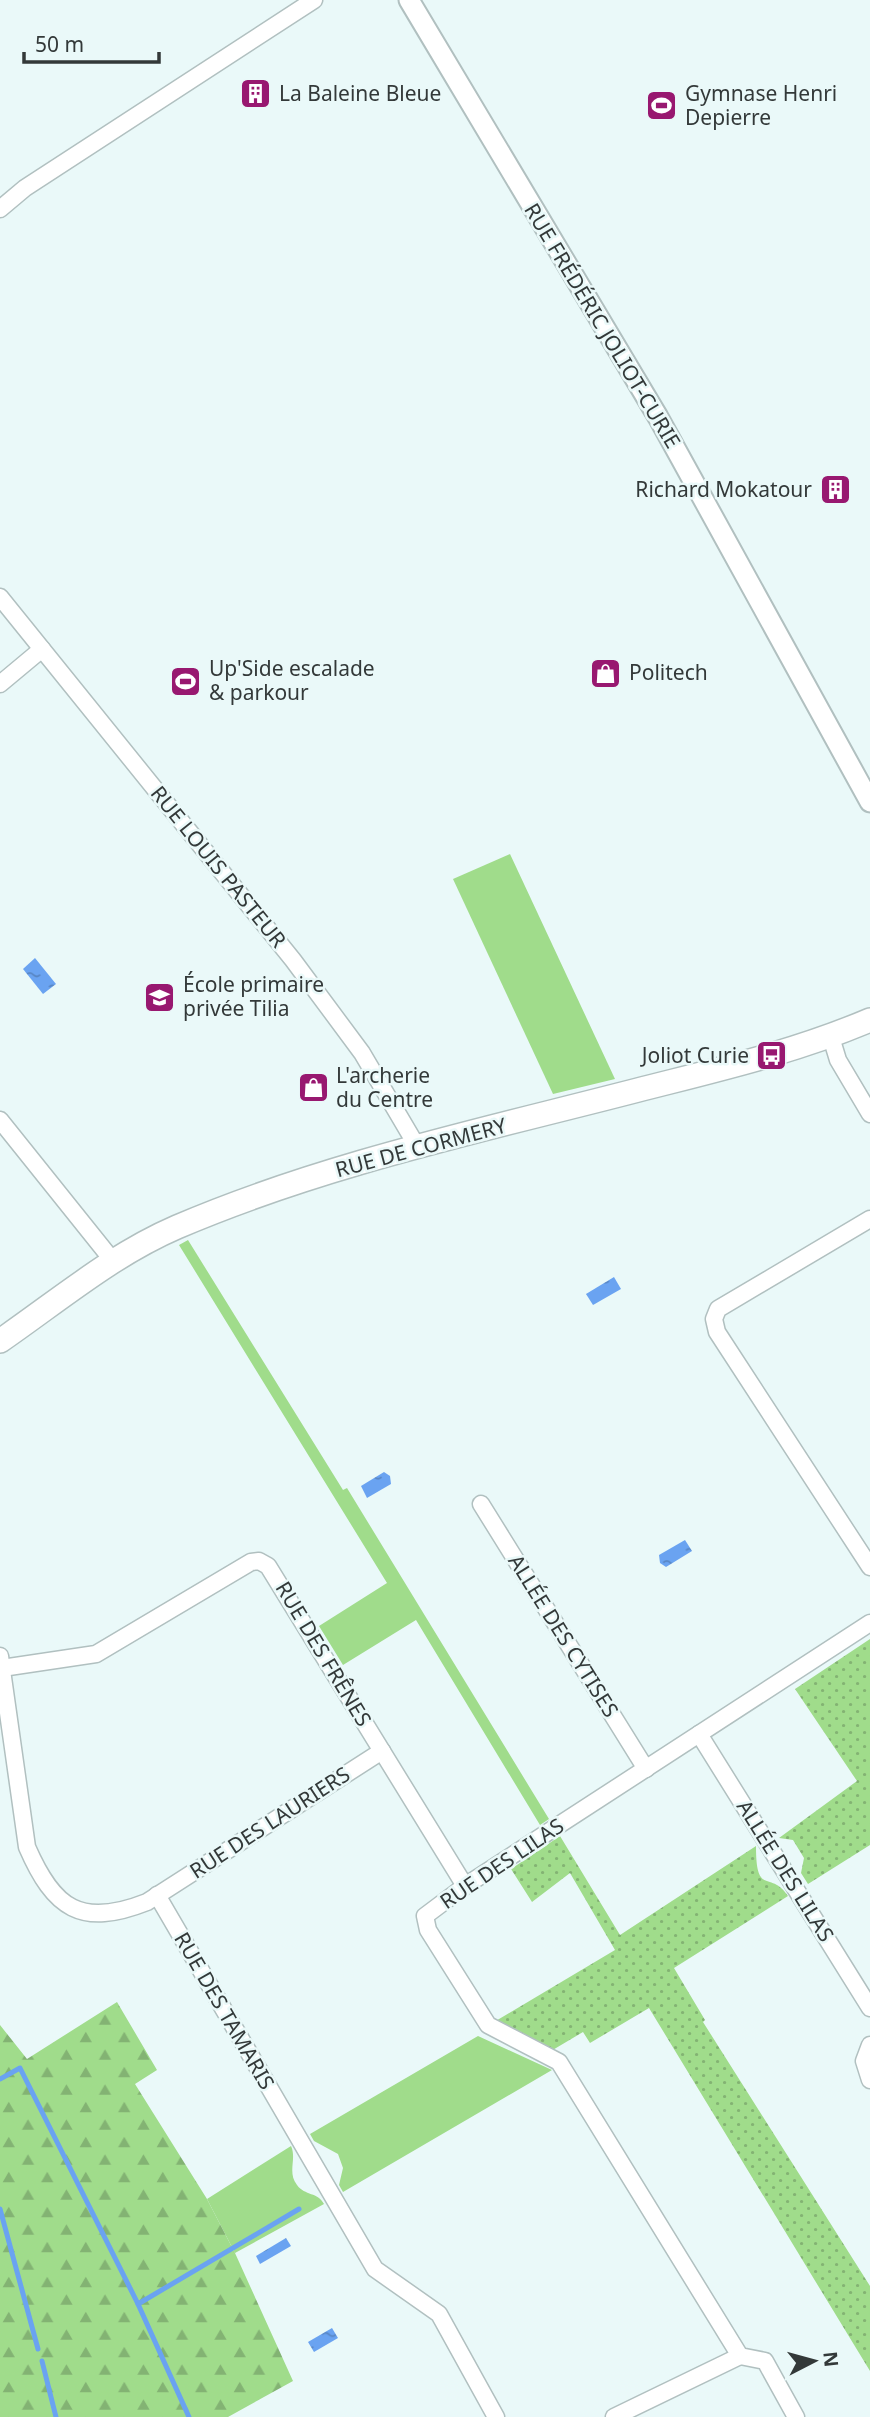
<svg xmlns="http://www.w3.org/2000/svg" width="870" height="2417" font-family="'Noto Sans',sans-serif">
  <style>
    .green { fill: #a0dc8b }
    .forest { fill: url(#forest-firs) }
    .park { fill: url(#park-dots) }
    .water { fill: url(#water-ripples) }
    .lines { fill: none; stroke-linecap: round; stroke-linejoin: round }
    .stream { stroke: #6aa3f1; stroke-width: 5 }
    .minor-casing { stroke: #b1c0c0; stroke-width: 19 }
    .tertiary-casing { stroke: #b1c0c0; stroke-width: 23 }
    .secondary-casing { stroke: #b1c0c0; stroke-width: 26 }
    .minor { stroke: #fff; stroke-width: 16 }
    .tertiary { stroke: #fff; stroke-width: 19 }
    .secondary { stroke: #fff; stroke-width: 23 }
    .labels { text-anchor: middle; stroke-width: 5; stroke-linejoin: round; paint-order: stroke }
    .poi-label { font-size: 21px; fill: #333939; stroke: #eaf9f9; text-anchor: start }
    .street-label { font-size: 21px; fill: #333939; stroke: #eaf9f9 }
  </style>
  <defs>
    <pattern id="forest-firs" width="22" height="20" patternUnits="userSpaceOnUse" patternTransform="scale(1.75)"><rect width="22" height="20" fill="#a0dc8b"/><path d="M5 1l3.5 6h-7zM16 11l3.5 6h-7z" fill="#83b373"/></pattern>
    <pattern id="park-dots" width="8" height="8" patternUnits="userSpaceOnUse" patternTransform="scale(1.75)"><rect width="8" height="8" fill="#a0dc8b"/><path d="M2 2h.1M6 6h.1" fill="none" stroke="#83b373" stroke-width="1.8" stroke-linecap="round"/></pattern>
    <pattern id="water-ripples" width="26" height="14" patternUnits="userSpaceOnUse" patternTransform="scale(1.75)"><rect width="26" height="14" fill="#6aa3f1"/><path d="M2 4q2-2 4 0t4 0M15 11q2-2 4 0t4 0" fill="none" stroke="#5886c4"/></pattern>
  </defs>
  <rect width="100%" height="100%" fill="#eaf9f9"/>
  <!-- green -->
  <g class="green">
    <path d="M510,854l105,225 -62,15 -100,-215z"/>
    <path d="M188,1240l155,250 4,-2 202,331 -9,6 -124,-205 -73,45 -24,-39 68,-43 -208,-338z"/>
    <path d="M478,2036l74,34 -209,122 -4,-7 4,-17 -5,-14 -24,-13 -4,-7z"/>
    <path d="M291,2146c6,13 -4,26 6,39 8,11 21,7 27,19l-89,49 -28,-54z"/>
  </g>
  <!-- forest -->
  <path class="forest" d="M117,2002l40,68 -22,14 72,115 28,54 58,128 -65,36h-228v-392l27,34z"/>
  <!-- park -->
  <g class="park">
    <path d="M870,1639v206l-62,39 -7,-11 3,-15 -11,-18 -14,-2 78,-57 -62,-92z"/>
    <path d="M560,1836l60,99 136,-89c0,52 14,23 32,50l-114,72 31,52 -2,2 167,264v85l-221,-363 -59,35 -7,-11 -32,19 -57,-29 121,-72 -45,-77 -38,29 -21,-33z"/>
  </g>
  <!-- water -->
  <g class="water">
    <path d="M35,958l21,26 -13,10 -20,-25z"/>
    <path d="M614,1277l7,12 -28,16 -7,-11z"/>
    <path d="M384,1472l6,4 1,8 -24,14 -6,-12z"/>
    <path d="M685,1540l7,11 -26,16 -6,-4 -1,-8z"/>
    <path d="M286,2238l5,8 -31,18 -4,-8z"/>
    <path d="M332,2328l6,10 -24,14 -6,-10z"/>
  </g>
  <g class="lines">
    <!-- stream -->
    <g class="stream">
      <path d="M0,2079l20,-11 118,236 51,113"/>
      <path d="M0,2209l38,140"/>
      <path d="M138,2304l161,-95"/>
      <path d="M42,2361l14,56"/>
    </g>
    <defs>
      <g id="minor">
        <path d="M0,209l25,-21 289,-188"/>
        <path d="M0,597l293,363 69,93 56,95"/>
        <path d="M0,684l42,-35"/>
        <path d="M831,1037l7,23 32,54"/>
        <path d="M0,1120l113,141"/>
        <path d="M870,1219l-152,90 -4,10 3,13 153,235"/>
        <path d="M481,1504l165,265"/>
        <path d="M0,1656l27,191c27,62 54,81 120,55l235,-151"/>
        <path d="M2,1668l94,-14 155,-92 8,-1 9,5 197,320"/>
        <path d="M699,1734l171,274"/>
        <path d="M157,1895l218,374 64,45 57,103"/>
        <path d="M870,2045l-6,16 6,19"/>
        <path d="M614,2417l126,-61"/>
        <path d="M796,2417l-31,-56 -25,-5 -181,-294 -71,-37 -60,-95 -3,-14 40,-30 405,-263"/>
      </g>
      <path id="tertiary" d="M409,0l249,417 212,385"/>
      <path id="secondary" d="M0,1341c58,-40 112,-86 177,-114 147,-63 307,-97 461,-137 78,-20 157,-38 232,-70"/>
    </defs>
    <!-- minor casing -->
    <use href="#minor" class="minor-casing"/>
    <!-- tertiary casing -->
    <use href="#tertiary" class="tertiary-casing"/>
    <!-- secondary casing -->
    <use href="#secondary" class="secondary-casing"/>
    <!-- minor -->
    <use href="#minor" class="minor"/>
    <!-- tertiary -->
    <use href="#tertiary" class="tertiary"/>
    <!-- secondary -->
    <use href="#secondary" class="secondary"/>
  </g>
  <!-- icons -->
  <defs>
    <symbol id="building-square" viewBox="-11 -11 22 22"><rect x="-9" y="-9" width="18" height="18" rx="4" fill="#981870" stroke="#eaf9f9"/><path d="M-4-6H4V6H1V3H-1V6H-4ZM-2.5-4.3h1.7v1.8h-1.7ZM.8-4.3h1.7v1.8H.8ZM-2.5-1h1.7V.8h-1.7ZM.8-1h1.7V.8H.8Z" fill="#fff"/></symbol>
    <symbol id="stadium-square" viewBox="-11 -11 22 22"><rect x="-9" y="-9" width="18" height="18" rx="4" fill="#981870" stroke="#eaf9f9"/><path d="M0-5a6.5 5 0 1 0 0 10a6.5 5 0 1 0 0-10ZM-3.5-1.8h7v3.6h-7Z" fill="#fff"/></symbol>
    <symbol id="shop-square" viewBox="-11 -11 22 22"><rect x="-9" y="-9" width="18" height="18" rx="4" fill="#981870" stroke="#eaf9f9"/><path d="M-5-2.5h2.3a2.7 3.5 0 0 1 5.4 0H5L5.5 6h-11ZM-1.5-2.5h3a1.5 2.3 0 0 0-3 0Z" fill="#fff"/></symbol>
    <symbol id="school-square" viewBox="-11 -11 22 22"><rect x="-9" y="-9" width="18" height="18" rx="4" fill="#981870" stroke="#eaf9f9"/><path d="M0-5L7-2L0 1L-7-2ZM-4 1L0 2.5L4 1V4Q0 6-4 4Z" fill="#fff"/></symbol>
    <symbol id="bus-square" viewBox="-11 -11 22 22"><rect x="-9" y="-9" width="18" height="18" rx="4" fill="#981870" stroke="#eaf9f9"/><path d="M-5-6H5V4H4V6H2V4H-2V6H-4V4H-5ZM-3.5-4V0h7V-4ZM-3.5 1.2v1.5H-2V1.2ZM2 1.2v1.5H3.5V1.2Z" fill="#fff"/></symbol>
  </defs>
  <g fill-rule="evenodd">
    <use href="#building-square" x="238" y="76" width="35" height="35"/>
    <use href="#stadium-square" x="644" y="88" width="35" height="35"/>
    <use href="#building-square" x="818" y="472" width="35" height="35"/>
    <use href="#shop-square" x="588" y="656" width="35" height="35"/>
    <use href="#stadium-square" x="168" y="664" width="35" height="35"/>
    <use href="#school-square" x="142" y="980" width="35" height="35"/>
    <use href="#bus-square" x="754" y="1038" width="35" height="35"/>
    <use href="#shop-square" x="296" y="1070" width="35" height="35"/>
  </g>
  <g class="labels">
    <!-- poi labels -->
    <g class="poi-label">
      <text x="279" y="101">La Baleine Bleue</text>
      <text x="685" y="101">Gymnase Henri<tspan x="685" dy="24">Depierre</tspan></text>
      <text x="812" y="497" text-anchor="end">Richard Mokatour</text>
      <text x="209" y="676">Up'Side escalade<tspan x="209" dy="24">&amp; parkour</tspan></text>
      <text x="629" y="680">Politech</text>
      <text x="183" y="992">École primaire<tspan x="183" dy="24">privée Tilia</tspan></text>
      <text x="749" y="1063" text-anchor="end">Joliot Curie</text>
      <text x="336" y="1083">L'archerie<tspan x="336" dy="24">du Centre</tspan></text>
    </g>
    <!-- street labels -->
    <g class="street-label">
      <text transform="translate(602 326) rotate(59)" y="7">RUE FRÉDÉRIC JOLIOT-CURIE</text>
      <text transform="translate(218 867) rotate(51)" y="7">RUE LOUIS PASTEUR</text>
      <text transform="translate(421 1148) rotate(-15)" y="7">RUE DE CORMERY</text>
      <text transform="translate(563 1636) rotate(58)" y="7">ALLÉE DES CYTISES</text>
      <text transform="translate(323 1654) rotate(59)" y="7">RUE DES FRÊNES</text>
      <text transform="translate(270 1823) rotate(-33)" y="7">RUE DES LAURIERS</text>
      <text transform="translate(502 1864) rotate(-34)" y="7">RUE DES LILAS</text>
      <text transform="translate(785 1871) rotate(58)" y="7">ALLÉE DES LILAS</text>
      <text transform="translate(224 2011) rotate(60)" y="7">RUE DES TAMARIS</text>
    </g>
  </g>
  <!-- north arrow -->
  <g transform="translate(814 2361) rotate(84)" stroke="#eaf9f9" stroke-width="5" paint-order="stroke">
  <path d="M0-5L12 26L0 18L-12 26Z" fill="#333939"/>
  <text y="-10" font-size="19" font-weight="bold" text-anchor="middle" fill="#333939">N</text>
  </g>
  <!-- scale -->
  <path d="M24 52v10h135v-10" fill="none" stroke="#333939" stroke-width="3.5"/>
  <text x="35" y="52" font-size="21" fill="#333939" stroke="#eaf9f9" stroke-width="5" paint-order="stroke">50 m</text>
</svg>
